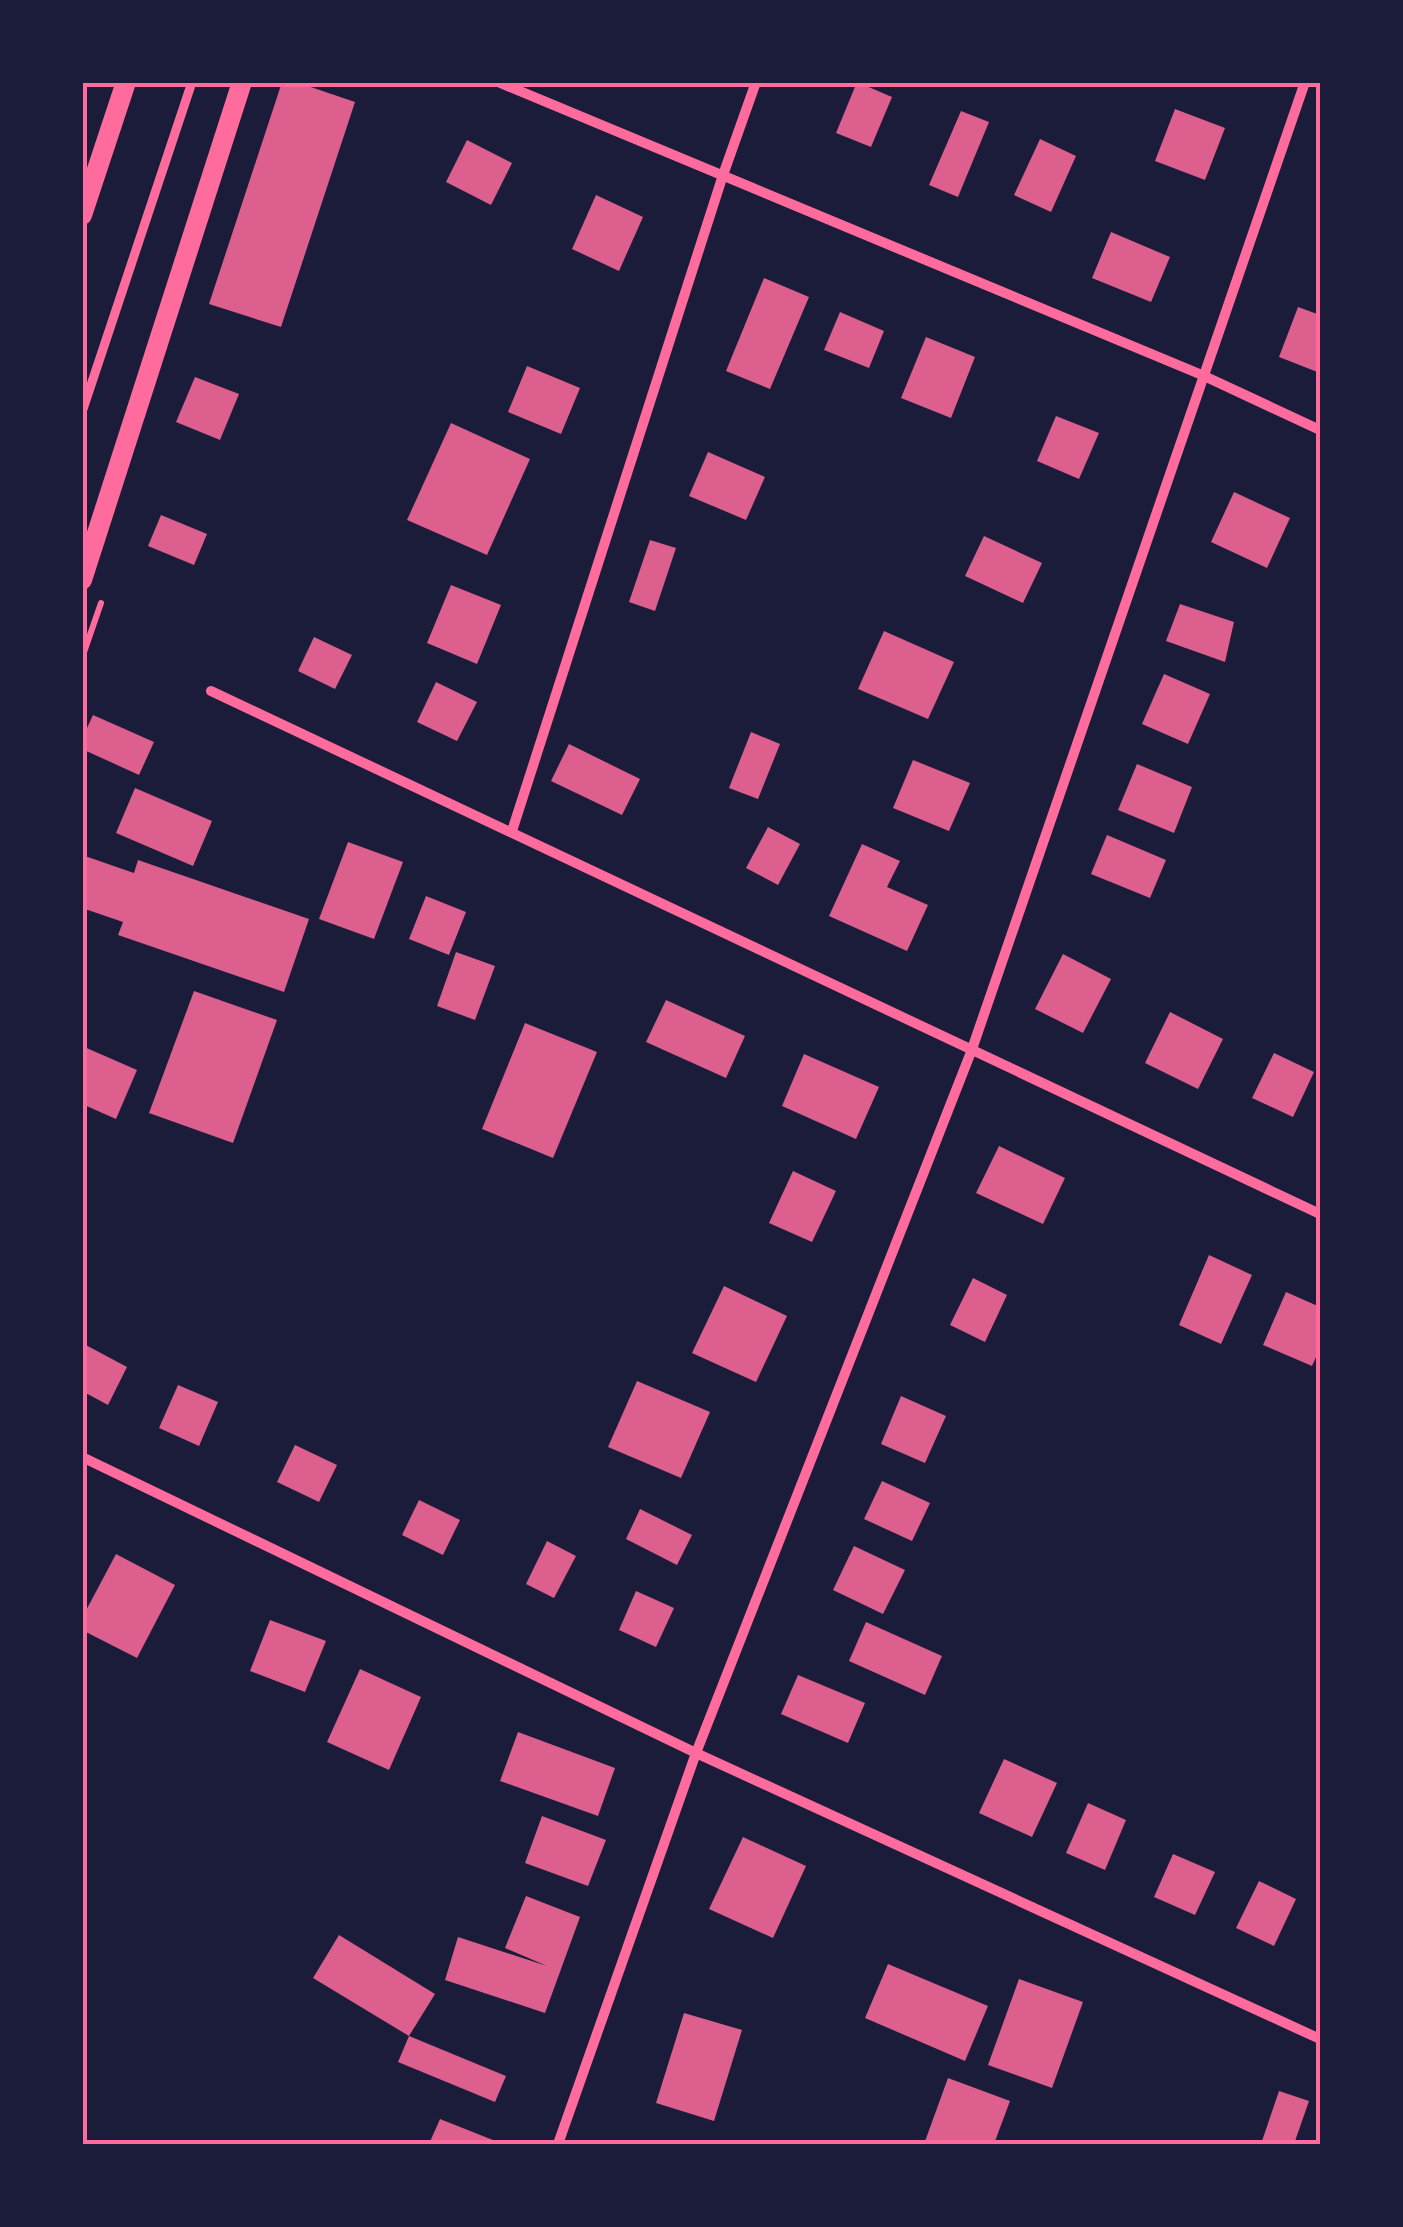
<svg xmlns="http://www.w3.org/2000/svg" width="1403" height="2227" font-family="Raleway,sans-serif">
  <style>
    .building { fill: #dd5f8e }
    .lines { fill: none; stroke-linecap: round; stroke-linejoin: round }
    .path { stroke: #ff6b9d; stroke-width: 6 }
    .pedestrian { stroke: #ff6b9d; stroke-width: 9 }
    .minor { stroke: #ff6b9d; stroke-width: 10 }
    .secondary { stroke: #ff6b9d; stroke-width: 20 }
    .neatline { fill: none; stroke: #ff6b9d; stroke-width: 4 }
  </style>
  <rect width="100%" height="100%" fill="#1b1b3a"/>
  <!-- building -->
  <g class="building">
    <path d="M282,82h14l59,20 -74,225 -72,-23z"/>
    <path d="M857,82l35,15 -21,50 -35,-14z"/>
    <path d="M1175,109l50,19 -20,52 -50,-19z"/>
    <path d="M961,111l28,11 -31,75 -29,-12z"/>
    <path d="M1040,139l36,17 -25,56 -37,-17z"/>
    <path d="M467,140l45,23 -21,42 -45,-23z"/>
    <path d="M596,195l47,22 -24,54 -47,-22z"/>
    <path d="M1111,232l59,25 -19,45 -59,-24z"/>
    <path d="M764,278l45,19 -39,92 -44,-18z"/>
    <path d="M1298,307l22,8v58l-41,-16z"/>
    <path d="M840,312l44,19 -15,37 -45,-18z"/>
    <path d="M926,337l49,20 -24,61 -50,-20z"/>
    <path d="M527,366l53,22 -19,46 -53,-22z"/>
    <path d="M195,377l44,17 -19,46 -44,-18z"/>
    <path d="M1056,416l43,17 -20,46 -42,-18z"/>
    <path d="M451,423l79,36 -43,96 -80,-35z"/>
    <path d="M708,452l57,25 -19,43 -57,-24z"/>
    <path d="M1234,492l56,26 -23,50 -56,-26z"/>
    <path d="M161,515l46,19 -13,31 -46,-19z"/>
    <path d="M984,536l58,27 -19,40 -58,-27z"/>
    <path d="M650,540l26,8 -21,63 -26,-9z"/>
    <path d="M451,585l50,20 -24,59 -50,-21z"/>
    <path d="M1180,604l54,18 -9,40 -59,-21z"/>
    <path d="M884,631l70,31 -26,57 -70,-30z"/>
    <path d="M314,637l38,18 -17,34 -37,-18z"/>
    <path d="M1164,674l46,20 -22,50 -46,-20z"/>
    <path d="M436,682l41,20 -20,39 -40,-19z"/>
    <path d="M93,715l61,27 -15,33 -57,-26v-10z"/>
    <path d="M751,732l29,12 -22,55 -29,-11z"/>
    <path d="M569,744l71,35 -18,36 -71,-34z"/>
    <path d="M913,760l57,23 -21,48 -56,-23z"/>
    <path d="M1137,764l55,23 -18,46 -56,-23z"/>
    <path d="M135,788l77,33 -19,45 -77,-33z"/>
    <path d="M768,827l32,17 -22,41 -32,-17z"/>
    <path d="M1107,835l59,25 -16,38 -59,-24z"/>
    <path d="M348,842l55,20 -29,77 -55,-20z"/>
    <path d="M862,844l38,17 -13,26 41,18 -21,46 -78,-35z"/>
    <path d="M82,855l52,18 4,-13 171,59 -25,73 -166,-57 5,-13 -41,-14z"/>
    <path d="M426,896l40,16 -17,43 -40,-16z"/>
    <path d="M456,952l39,14 -20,54 -38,-14z"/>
    <path d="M1063,954l48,25 -28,54 -48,-24z"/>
    <path d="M194,991l83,29 -44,123 -84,-30z"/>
    <path d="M666,1000l79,36 -19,42 -80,-36z"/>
    <path d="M1170,1012l53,27 -25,50 -53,-26z"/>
    <path d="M525,1023l72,29 -44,106 -71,-29z"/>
    <path d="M82,1046l55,24 -21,49 -34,-15z"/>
    <path d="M1274,1053l40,19 -21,45 -41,-19z"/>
    <path d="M804,1054l75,33 -23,52 -74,-33z"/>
    <path d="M999,1146l66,32 -22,46 -67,-31z"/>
    <path d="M793,1171l43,20 -24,51 -43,-19z"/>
    <path d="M1209,1255l43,20 -31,69 -42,-19z"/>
    <path d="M973,1278l34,17 -22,47 -35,-17z"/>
    <path d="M724,1286l63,30 -31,66 -64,-29z"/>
    <path d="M1286,1292l34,15v41l-8,18 -49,-21z"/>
    <path d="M82,1343l45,24 -19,38 -26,-14z"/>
    <path d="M637,1381l73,31 -29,66 -73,-31z"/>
    <path d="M178,1385l40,17 -19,44 -40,-18z"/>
    <path d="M901,1396l45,20 -21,47 -44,-19z"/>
    <path d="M295,1445l42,20 -18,37 -42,-20z"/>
    <path d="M882,1481l48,22 -18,38 -48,-22z"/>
    <path d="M419,1500l41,20 -17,35 -41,-20z"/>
    <path d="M640,1509l52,26 -15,30 -51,-26z"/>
    <path d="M547,1541l29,15 -22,42 -28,-14z"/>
    <path d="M854,1546l51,24 -22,44 -50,-24z"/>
    <path d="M116,1554l59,31 -38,73 -55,-28v-12z"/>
    <path d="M636,1591l38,17 -18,39 -37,-17z"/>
    <path d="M270,1620l56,21 -21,51 -55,-21z"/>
    <path d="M866,1622l76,34 -17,39 -76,-34z"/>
    <path d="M360,1669l61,28 -32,73 -62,-28z"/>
    <path d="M798,1675l67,28 -17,40 -67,-29z"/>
    <path d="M518,1732l97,36 -17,48 -98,-35z"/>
    <path d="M1004,1759l53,24 -25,54 -53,-24z"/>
    <path d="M1088,1803l38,17 -21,50 -39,-17z"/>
    <path d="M542,1816l64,24 -18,46 -63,-23z"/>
    <path d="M743,1837l63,29 -33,72 -64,-29z"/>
    <path d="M1173,1854l42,18 -20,43 -41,-18z"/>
    <path d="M1259,1881l37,18 -22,47 -38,-18z"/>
    <path d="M526,1896l54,21 -35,96 -100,-33 13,-43 89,29 -42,-18z"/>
    <path d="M339,1935l96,59 -26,42 -96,-58z"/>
    <path d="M888,1964l100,42 -23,55 -100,-43z"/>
    <path d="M1019,1979l64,23 -31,86 -64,-23z"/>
    <path d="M684,2013l58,17 -28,91 -58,-18z"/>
    <path d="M409,2036l97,40 -11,26 -97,-40z"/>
    <path d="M948,2078l62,23 -16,43h-70z"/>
    <path d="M1279,2091l30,10 -15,43h-33z"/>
    <path d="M440,2119l63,25h-74z"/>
  </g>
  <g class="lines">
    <!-- path -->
    <path class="path" d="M82,658l19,-55"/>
    <!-- pedestrian -->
    <path class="pedestrian" d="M82,412l110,-330"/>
    <!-- minor -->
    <g class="minor">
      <path d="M498,82l704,293 118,55"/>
      <path d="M211,691c371,172 738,351 1109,523"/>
      <path d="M512,831l211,-656 33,-93"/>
      <path d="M82,1457l614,296 624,286"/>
      <path d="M558,2144l138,-391 275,-701 334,-970"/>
    </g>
    <!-- secondary -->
    <g class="secondary">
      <path d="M82,215l44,-133"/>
      <path d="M82,580l160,-498"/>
    </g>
  </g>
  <!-- border -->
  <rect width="1403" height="2227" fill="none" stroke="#1b1b3a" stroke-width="170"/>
  <rect x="85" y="85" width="1233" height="2057" class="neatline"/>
</svg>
